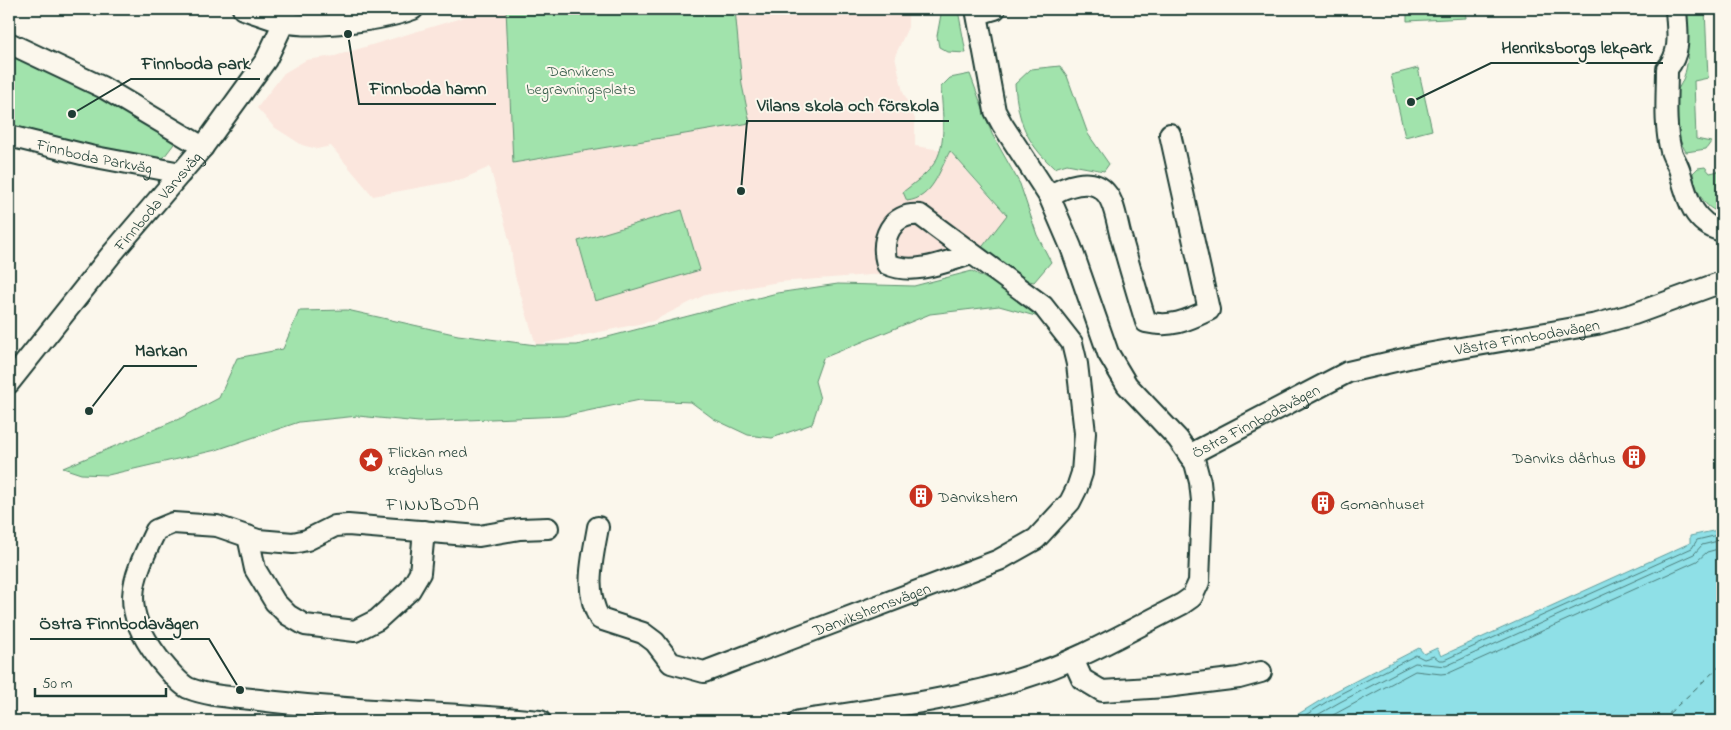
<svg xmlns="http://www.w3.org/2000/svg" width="1731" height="730" font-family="'Indie Flower',sans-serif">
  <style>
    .built { fill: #fbe6dd }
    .green { fill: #a1e3ac; stroke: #609070 }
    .water { fill: #8fe0e7; stroke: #629f9f }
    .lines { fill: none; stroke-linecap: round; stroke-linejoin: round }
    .shore { stroke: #4c7e7c; stroke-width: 1 }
    .ferry { stroke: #355e58; stroke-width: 1; stroke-dasharray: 6 5; stroke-linecap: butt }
    .minor-casing { stroke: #1f3d34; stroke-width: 24 }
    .minor { stroke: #fbf7ec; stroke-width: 20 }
    .labels { text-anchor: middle; stroke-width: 4; stroke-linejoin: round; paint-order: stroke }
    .park-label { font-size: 16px; fill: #395e4c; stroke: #fbf7ec }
    .street-label { font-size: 16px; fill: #1f3d34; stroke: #fbf7ec }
    .poi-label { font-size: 16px; fill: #1f3d34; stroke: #fbf7ec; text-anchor: start }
    .neighbourhood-label { font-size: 18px; letter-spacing: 1px; fill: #1f3d34; stroke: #fbf7ec }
    .leader { fill: none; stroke: #1f3d34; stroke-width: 2 }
    .callout-dot { fill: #1f3d34; stroke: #fbf7ec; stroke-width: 2 }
    .callout-label { font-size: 18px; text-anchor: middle; font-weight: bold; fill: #1f3d34; stroke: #fbf7ec; stroke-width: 4; stroke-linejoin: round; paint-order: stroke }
  </style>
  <rect width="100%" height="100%" fill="#fbf7ec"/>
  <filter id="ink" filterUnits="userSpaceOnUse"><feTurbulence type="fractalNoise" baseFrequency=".02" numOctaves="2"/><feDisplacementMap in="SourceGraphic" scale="10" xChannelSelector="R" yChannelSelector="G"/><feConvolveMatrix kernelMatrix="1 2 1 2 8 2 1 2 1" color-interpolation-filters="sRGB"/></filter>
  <g filter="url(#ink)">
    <!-- built -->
    <path class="built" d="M491,9h15l8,154 235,-40 -7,-38 -7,-76h173v18l-13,29 8,36 12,27v27l34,5 58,65 -33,41 -27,12 -168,13 -74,13 -52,26 -117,24 -21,-69 -5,-33 -20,-76 -30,13 -87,16 -42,-50 -14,3 -15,-4 -28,-18 -17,-19 27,-35 22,-13 29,-4z"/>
    <!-- green -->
    <g class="green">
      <path d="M506,9h229l7,76 8,38 -237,40z"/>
      <path d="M942,9l16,1 8,43 -18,-1 -9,-5 -2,-11z"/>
      <path d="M1407,9h58l1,9 -59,3z"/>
      <path d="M1685,9h20l3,69 -14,3 2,58 15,3 -5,7 -20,3c-10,-17 -13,-35 -15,-54 24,-25 16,-58 14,-89z"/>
      <path d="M9,49l49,21 119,70 -16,21 -59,-11 -93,-23z"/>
      <path d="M1060,66l7,10 21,58 21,30 -5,7 -37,-7 -13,4c-28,-26 -36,-46 -39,-84l16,-15z"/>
      <path d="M1418,68l14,62 -27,7 -14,-62z"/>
      <path d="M970,74l22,60 28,50 17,51 14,27 -17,20 -10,-2 -44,-30 27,-35 -57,-64c-11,20 -17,47 -43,50l-4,-9c10,-8 23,-17 30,-27 15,-19 9,-55 8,-78l9,-9z"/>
      <path d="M1720,165h2v47c-18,-1 -27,-24 -29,-39l5,-5 7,-1 5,6 9,-2z"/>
      <path d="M682,210l18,60 -105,31 -17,-60z"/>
      <path d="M972,271l34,19 33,27 -40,-11 -69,8 -107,44 -8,23 5,18 -8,25 -40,14 -24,-3 -34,-16 -23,-17 -51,-2 -77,16 -144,6 -61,-6 -59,6 -83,28 -108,25 -27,-1 -18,-6 116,-49 40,-21 18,-40 46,-9 16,-38 48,-1 111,25 78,10h41l200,-52 61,-9 76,2z"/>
    </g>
    <!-- water -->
    <path class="water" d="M1722,529v192h-435l47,-29 85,-44 5,6 13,-6 4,8 249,-113v-7z"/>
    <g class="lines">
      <!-- shore -->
      <g class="shore">
        <path d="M1296,721l40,-25 80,-41 8,4 10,-3 5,4h5l248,-112 5,-8 25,-6"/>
        <path d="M1307,721l33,-19 75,-39 31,3 248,-112 8,-9 20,-5"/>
        <path d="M1322,721l93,-50 26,3 8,-1 248,-112 10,-9 15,-4"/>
      </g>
      <!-- ferry -->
      <path class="ferry" d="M1661,721l61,-57"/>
      <defs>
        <g id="minor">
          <path d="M243,9c13,4 27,10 40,13 33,7 100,-2 130,-13"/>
          <path d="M1676,9c1,21 6,43 -9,60 0,26 -3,56 4,82 2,7 7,13 9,21 7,26 13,52 42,59"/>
          <path d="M978,14l17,-5"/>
          <path d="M9,43l93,44 101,60"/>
          <path id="s1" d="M9,136l81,20 91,17"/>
          <path d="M1049,196c15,-9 42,-21 57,-3 9,10 11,31 15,44 8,28 16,56 25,85 25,6 40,-1 63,-12l-39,-176"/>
          <path id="s2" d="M9,383l101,-127 93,-109 63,-87 18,-38 3,-13"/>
          <path id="s3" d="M1189,455l159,-83 73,-17 176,-31 37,-10 88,-32"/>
          <path id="s4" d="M598,527c-5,30 -15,64 2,92l43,14 12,9 16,21 33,9 295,-112 37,-21 34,-37 7,-14 5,-15 3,-40 -8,-69 -5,-21 -29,-37 -123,-91c-29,-3 -40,24 -33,49 27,12 58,-2 84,-10"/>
          <path d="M248,536l7,33 20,33 13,13 17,10 50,6 22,-11 33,-30 10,-17 4,-42"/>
          <path d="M1073,659l9,20 20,12 64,-4 73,-9 22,-6"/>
          <path d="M540,721c-93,-9 -188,-9 -281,-21 -22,-3 -49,-3 -71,-12 -10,-5 -22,-21 -29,-29 -39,-52 -29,-75 -3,-129l17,-7 44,3 41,14 35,3 14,-3 28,-14 13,-1 131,11 41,-7 28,-1"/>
          <path d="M799,721c74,-12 152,-20 224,-43 56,-17 107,-48 159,-74l10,-7 7,-15 3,-81 -2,-19 -5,-19 -17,-24 -51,-54 -19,-32 -37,-106 -22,-51 -47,-72 -7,-13 -19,-102"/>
        </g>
      </defs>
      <!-- minor casing -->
      <use href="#minor" class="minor-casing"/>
      <!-- minor -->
      <use href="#minor" class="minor"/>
    </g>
  </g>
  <!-- icons -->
  <defs>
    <symbol id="building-disc" viewBox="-11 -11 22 22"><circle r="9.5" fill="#c8321e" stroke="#fbf7ec"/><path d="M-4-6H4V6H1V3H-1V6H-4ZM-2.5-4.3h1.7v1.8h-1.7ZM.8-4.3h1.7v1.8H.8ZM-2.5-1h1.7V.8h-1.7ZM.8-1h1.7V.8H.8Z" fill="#fff"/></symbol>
    <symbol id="sight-disc" viewBox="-11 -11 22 22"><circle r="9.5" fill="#c8321e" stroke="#fbf7ec"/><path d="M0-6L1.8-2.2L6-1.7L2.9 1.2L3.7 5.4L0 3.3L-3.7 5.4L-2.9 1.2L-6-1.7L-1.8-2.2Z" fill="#fff"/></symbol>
  </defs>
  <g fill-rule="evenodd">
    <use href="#building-disc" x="1620" y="443" width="28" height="28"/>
    <use href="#sight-disc" x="357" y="446" width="28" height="28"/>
    <use href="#building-disc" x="907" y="482" width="28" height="28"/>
    <use href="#building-disc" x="1309" y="489" width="28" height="28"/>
  </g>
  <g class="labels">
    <!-- park labels -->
    <g class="park-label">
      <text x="581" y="76">Danvikens<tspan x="581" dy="18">begravningsplats</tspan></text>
    </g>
    <!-- street labels -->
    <g class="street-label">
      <text dy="6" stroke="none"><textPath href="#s1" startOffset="88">Finnboda Parkväg</textPath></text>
      <text dy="6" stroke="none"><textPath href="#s2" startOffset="235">Finnboda Varvsväg</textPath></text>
      <text dy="6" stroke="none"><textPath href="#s3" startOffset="362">Västra Finnbodavägen</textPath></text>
      <text dy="6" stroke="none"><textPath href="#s3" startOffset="75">Östra Finnbodavägen</textPath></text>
      <text dy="6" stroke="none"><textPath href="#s4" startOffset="394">Danvikshemsvägen</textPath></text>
    </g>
    <!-- poi labels -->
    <g class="poi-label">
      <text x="388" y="457">Flickan med<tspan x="388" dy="18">kragblus</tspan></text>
      <text x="1616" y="463" text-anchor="end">Danviks dårhus</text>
      <text x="938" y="502">Danvikshem</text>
      <text x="1340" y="509">Gomanhuset</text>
    </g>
    <!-- neighbourhood labels -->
    <g class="neighbourhood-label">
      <text x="433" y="510">FINNBODA</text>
    </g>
  </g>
  <!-- callouts -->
  <path class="leader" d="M1411 102L1491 63H1663M72 114L131 79H260M348 34L359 104H496M741 191L747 121H949M89 411L124 366H197M240 690L209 639H30"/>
  <g class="callout-dot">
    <circle cx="1411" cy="102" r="5"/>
    <circle cx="72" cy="114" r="5"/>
    <circle cx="348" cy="34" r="5"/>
    <circle cx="741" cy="191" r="5"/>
    <circle cx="89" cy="411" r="5"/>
    <circle cx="240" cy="690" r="5"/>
  </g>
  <g class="callout-label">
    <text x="1577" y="53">Henriksborgs lekpark</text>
    <text x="196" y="69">Finnboda park</text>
    <text x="428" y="94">Finnboda hamn</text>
    <text x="848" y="111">Vilans skola och förskola</text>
    <text x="161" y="356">Markan</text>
    <text x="119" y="629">Östra Finnbodavägen</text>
  </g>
  <!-- margin -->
  <rect width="1731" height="730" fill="none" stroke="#fbf7ec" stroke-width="30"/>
  <rect x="15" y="15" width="1701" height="700" fill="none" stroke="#1f3d34" stroke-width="2" filter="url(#ink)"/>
  <!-- scale -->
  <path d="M35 688v8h131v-8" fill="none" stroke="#1f3d34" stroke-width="2.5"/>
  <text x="42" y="688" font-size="15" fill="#1f3d34" stroke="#fbf7ec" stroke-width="4" paint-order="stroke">50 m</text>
</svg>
